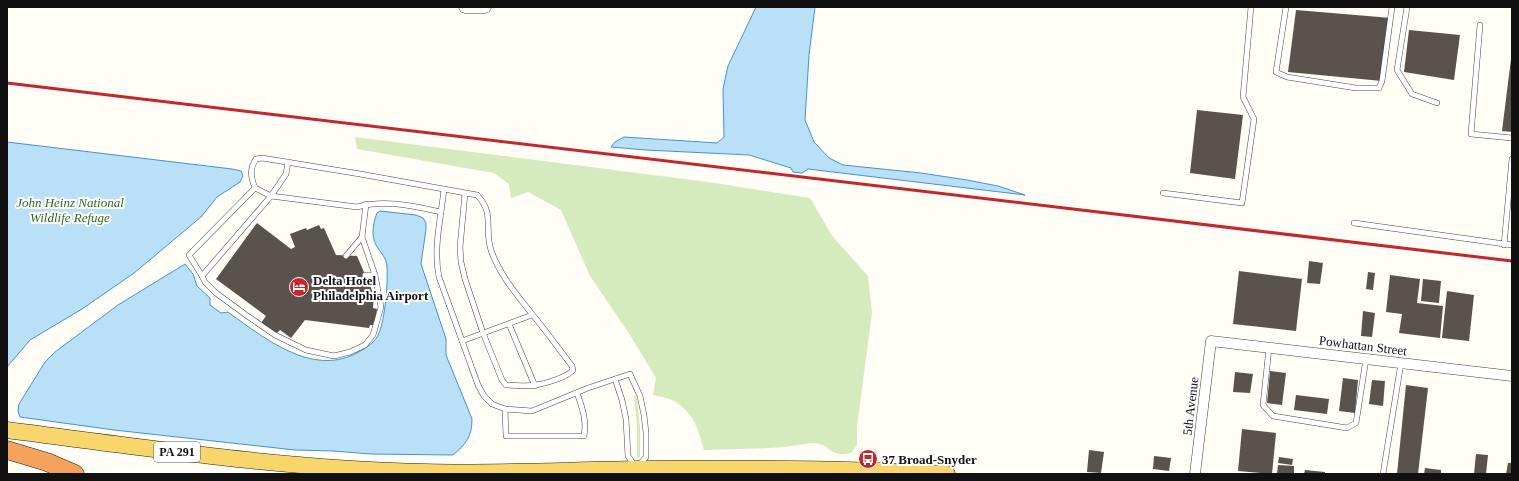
<svg xmlns="http://www.w3.org/2000/svg" width="1519" height="481" font-family="Georgia,serif">
  <style>
    .green { fill: #d5ebbd }
    .water { fill: #b9e0f7; stroke: #3f96cf }
    .building { fill: #5a524d }
    .lines { fill: none; stroke-linecap: round; stroke-linejoin: round }
    .service-casing { stroke: #444; stroke-width: 6 }
    .minor-casing { stroke: #444; stroke-width: 11 }
    .tertiary-casing { stroke: #444; stroke-width: 13 }
    .primary-casing { stroke: #222; stroke-width: 17 }
    .motorway-casing { stroke: #222; stroke-width: 19 }
    .service { stroke: #fff; stroke-width: 5 }
    .minor { stroke: #fff; stroke-width: 10 }
    .tertiary { stroke: #fff; stroke-width: 12 }
    .primary { stroke: #f9d66b; stroke-width: 16 }
    .motorway { stroke: #f5a25d; stroke-width: 18 }
    .rail { stroke: #c4262e; stroke-width: 3 }
    .labels { text-anchor: middle; stroke-width: 4; stroke-linejoin: round; paint-order: stroke }
    .shield { fill: #fff; stroke: #585858; stroke-width: 1 }
    .shield-label { font-size: 12px; font-weight: bold; fill: #111 }
    .park-label { font-size: 13px; font-style: italic; fill: #2f6b1f; stroke: #fff }
    .poi-label { font-size: 13px; font-weight: bold; fill: #111; stroke: #fff; text-anchor: start }
    .street-label { font-size: 13px; fill: #111; stroke: #fff }
  </style>
  <rect width="100%" height="100%" fill="#fffdf5"/>
  <!-- green -->
  <g class="green">
    <path d="M355,137l353,45 102,16 23,39 35,39 4,37 -15,113v19l-6,8c-23,5 -20,-10 -39,-10 -9,1 -19,3 -28,4 -27,2 -54,2 -80,3 -5,-19 -10,-36 -27,-47 -6,-5 -17,-6 -24,-8l3,-17 -26,-43 -40,-59 -29,-66 -33,-18 -17,6 -2,-14 -15,-11 -137,-24z"/>
    <path d="M634,396l3,1 3,31v29l-2,1 -1,-1v-31z"/>
  </g>
  <!-- water -->
  <g class="water">
    <path d="M756,7h59l-6,48 -4,65 9,22 15,16 14,7 78,8 46,7 31,6 27,9 -217,-26 -6,4 -9,-1 -2,-4 -42,-13 -103,-5 -35,-3 4,-5 9,-5 93,6 7,-6 -1,-48 5,-23z"/>
    <path d="M7,142l225,27 9,2 2,5 -3,6 -23,15 -16,20 -67,56 -52,36 -52,31 -23,27z"/>
    <path d="M380,211l36,4 7,3 3,5v6l-5,35 25,75v16l26,64c0,18 -6,25 -19,36l-82,-1 -38,-3 -38,-1 -181,-20 -94,-13 -2,-6 1,-7 26,-42 10,-10 63,-47 67,-41 8,10 4,12 13,12v7l11,8 7,-1c22,16 44,33 70,43 22,8 44,8 64,-5 7,-4 14,-9 17,-17 6,-14 9,-50 8,-66 0,-9 -7,-15 -11,-22 -5,-9 -3,-22 1,-32z"/>
  </g>
  <!-- building -->
  <g class="building">
    <path d="M1296,10l95,8 -9,63 -94,-9z"/>
    <path d="M1409,30l51,5 -6,45 -50,-8z"/>
    <path d="M1511,59h1v73l-10,-1z"/>
    <path d="M1197,110l46,5 -8,64 -45,-6z"/>
    <path d="M257,223l34,26 4,-2 -5,-13 16,-6 1,2 12,-5 2,4 3,-1 12,27 21,1 17,39 -1,13 4,1 -2,16h-5l-1,3 -64,-8 -14,18 -11,-8 -4,4 -15,-11 5,-7 -50,-37z"/>
    <path d="M1309,261l14,2 -3,21 -13,-1z"/>
    <path d="M1239,271l63,8 -6,52 -63,-7z"/>
    <path d="M1368,272l7,1 -2,17 -7,-1z"/>
    <path d="M1390,275l30,4 -3,24 26,3 -3,32 -41,-5 3,-19 -16,-2z"/>
    <path d="M1423,279l18,2 -2,22 -18,-2z"/>
    <path d="M1447,291l27,4 -5,46 -27,-3z"/>
    <path d="M1363,311l12,2 -3,24 -11,-1z"/>
    <path d="M1270,371l16,2 -4,32 -15,-2z"/>
    <path d="M1235,372l18,2 -3,19 -17,-1z"/>
    <path d="M1343,378l15,2 -3,33 -16,-2z"/>
    <path d="M1372,380l13,1 -2,25 -14,-2z"/>
    <path d="M1406,385l22,3 -10,86h-21z"/>
    <path d="M1296,395l33,4 -2,15 -33,-4z"/>
    <path d="M1242,429l34,4 -4,41 -34,-3z"/>
    <path d="M1089,450l15,2 -3,21 -14,-1z"/>
    <path d="M1476,454l12,1 -2,19h-12z"/>
    <path d="M1154,456l17,2 -2,13 -16,-2z"/>
    <path d="M1279,457l14,2 -1,6 -14,-2z"/>
    <path d="M1508,463h4v11h-6z"/>
    <path d="M1278,465l16,1v8h-17z"/>
    <path d="M1425,468l16,2v4h-17z"/>
    <path d="M1305,470l20,2v2h-21z"/>
  </g>
  <g class="lines">
    <defs>
      <g id="service">
        <path d="M1286,7l-10,65 11,5 69,11h23l3,-7 10,-74"/>
        <path d="M1407,7l-10,63 15,24 25,9"/>
        <path d="M1480,25l-9,109 41,4"/>
        <path d="M255,188l16,8 15,-22 2,-12"/>
        <path d="M444,189c-3,29 -11,59 -5,88l39,108 6,11 8,8 13,5 27,2 56,-23 42,-14 10,22 4,19 2,18v24l-7,8"/>
        <path d="M1163,193l79,10 12,-84 -11,-22 8,-90"/>
        <path d="M441,212c-28,-6 -56,-13 -84,-5l-86,-11 -69,80 -13,-21 66,-67c-4,-10 -6,-19 1,-29l6,-1 98,16 117,21c18,18 7,34 14,55 8,24 26,45 41,64 14,17 27,35 40,52l1,4c-5,7 -29,14 -38,15 -9,2 -20,0 -29,0l-4,-5 -19,-47 -18,-54 -4,-17 -1,-15 5,-54"/>
        <path d="M1354,223l158,22"/>
        <path d="M1504,245l8,-86"/>
        <path d="M346,256l16,-19"/>
        <path d="M365,275h10"/>
        <path d="M202,276l3,6 11,11 30,22 29,20 31,15 28,6 16,-4 15,-7 8,-10 8,-28 -6,-32 -13,-38 4,-33"/>
        <path d="M509,324l26,62"/>
        <path d="M462,341l70,-26"/>
        <path d="M1269,348l-6,57 10,11 74,12 9,-5 10,-64"/>
        <path d="M615,379l7,21 4,19 2,37 7,10"/>
        <path d="M505,409l1,27h78c3,-16 -2,-29 -7,-43"/>
        <path d="M1383,474l18,-111"/>
      </g>
      <path id="minor" d="M1195,474l16,-133 301,35"/>
      <path id="tertiary" d="M465,7h20"/>
      <path id="primary" d="M7,430c139,18 279,39 419,42 71,2 142,-2 213,-3 103,-1 205,-1 308,5"/>
      <path id="motorway" d="M7,450l40,12 28,12"/>
    </defs>
    <!-- service casing -->
    <use href="#service" class="service-casing"/>
    <!-- minor casing -->
    <use href="#minor" class="minor-casing"/>
    <!-- tertiary casing -->
    <use href="#tertiary" class="tertiary-casing"/>
    <!-- primary casing -->
    <use href="#primary" class="primary-casing"/>
    <!-- motorway casing -->
    <use href="#motorway" class="motorway-casing"/>
    <!-- service -->
    <use href="#service" class="service"/>
    <!-- minor -->
    <use href="#minor" class="minor"/>
    <!-- tertiary -->
    <use href="#tertiary" class="tertiary"/>
    <!-- primary -->
    <use href="#primary" class="primary"/>
    <!-- motorway -->
    <use href="#motorway" class="motorway"/>
    <!-- rail -->
    <path class="rail" d="M7,83l1505,178"/>
  </g>
  <!-- icons -->
  <defs>
    <symbol id="hotel-disc" viewBox="-11 -11 22 22"><circle r="9.5" fill="#c4262e" stroke="#fff"/><path d="M-6-4.5h1.5V1H6V5H4.5V3h-9V5H-6ZM-4 0a1.8 1.8 0 1 1 3.6 0ZM.5 0V-2.5h3Q6-2.5 6 0Z" fill="#fff"/></symbol>
    <symbol id="bus-disc" viewBox="-11 -11 22 22"><circle r="9.5" fill="#c4262e" stroke="#fff"/><path d="M-5-6H5V4H4V6H2V4H-2V6H-4V4H-5ZM-3.5-4V0h7V-4ZM-3.5 1.2v1.5H-2V1.2ZM2 1.2v1.5H3.5V1.2Z" fill="#fff"/></symbol>
  </defs>
  <g fill-rule="evenodd">
    <use href="#hotel-disc" x="288" y="276" width="22" height="22"/>
    <use href="#bus-disc" x="857" y="448" width="22" height="22"/>
  </g>
  <g class="labels">
    <!-- shield labels -->
    <rect class="shield" x="154" y="442" width="46" height="20" rx="3"/>
    <g class="shield-label">
      <text x="177" y="456">PA 291</text>
    </g>
    <!-- park labels -->
    <g class="park-label">
      <text x="70" y="207">John Heinz National<tspan x="70" dy="15">Wildlife Refuge</tspan></text>
    </g>
    <!-- poi labels -->
    <g class="poi-label">
      <text x="313" y="285">Delta Hotel<tspan x="313" dy="15">Philadelphia Airport</tspan></text>
      <text x="882" y="464">37 Broad-Snyder</text>
    </g>
    <!-- street labels -->
    <g class="street-label">
      <text transform="translate(1363 345) rotate(7)" y="5">Powhattan Street</text>
      <text transform="translate(1190 406) rotate(-83)" y="5">5th Avenue</text>
    </g>
  </g>
  <!-- border -->
  <rect width="1519" height="481" fill="none" stroke="#111111" stroke-width="16"/>
</svg>
